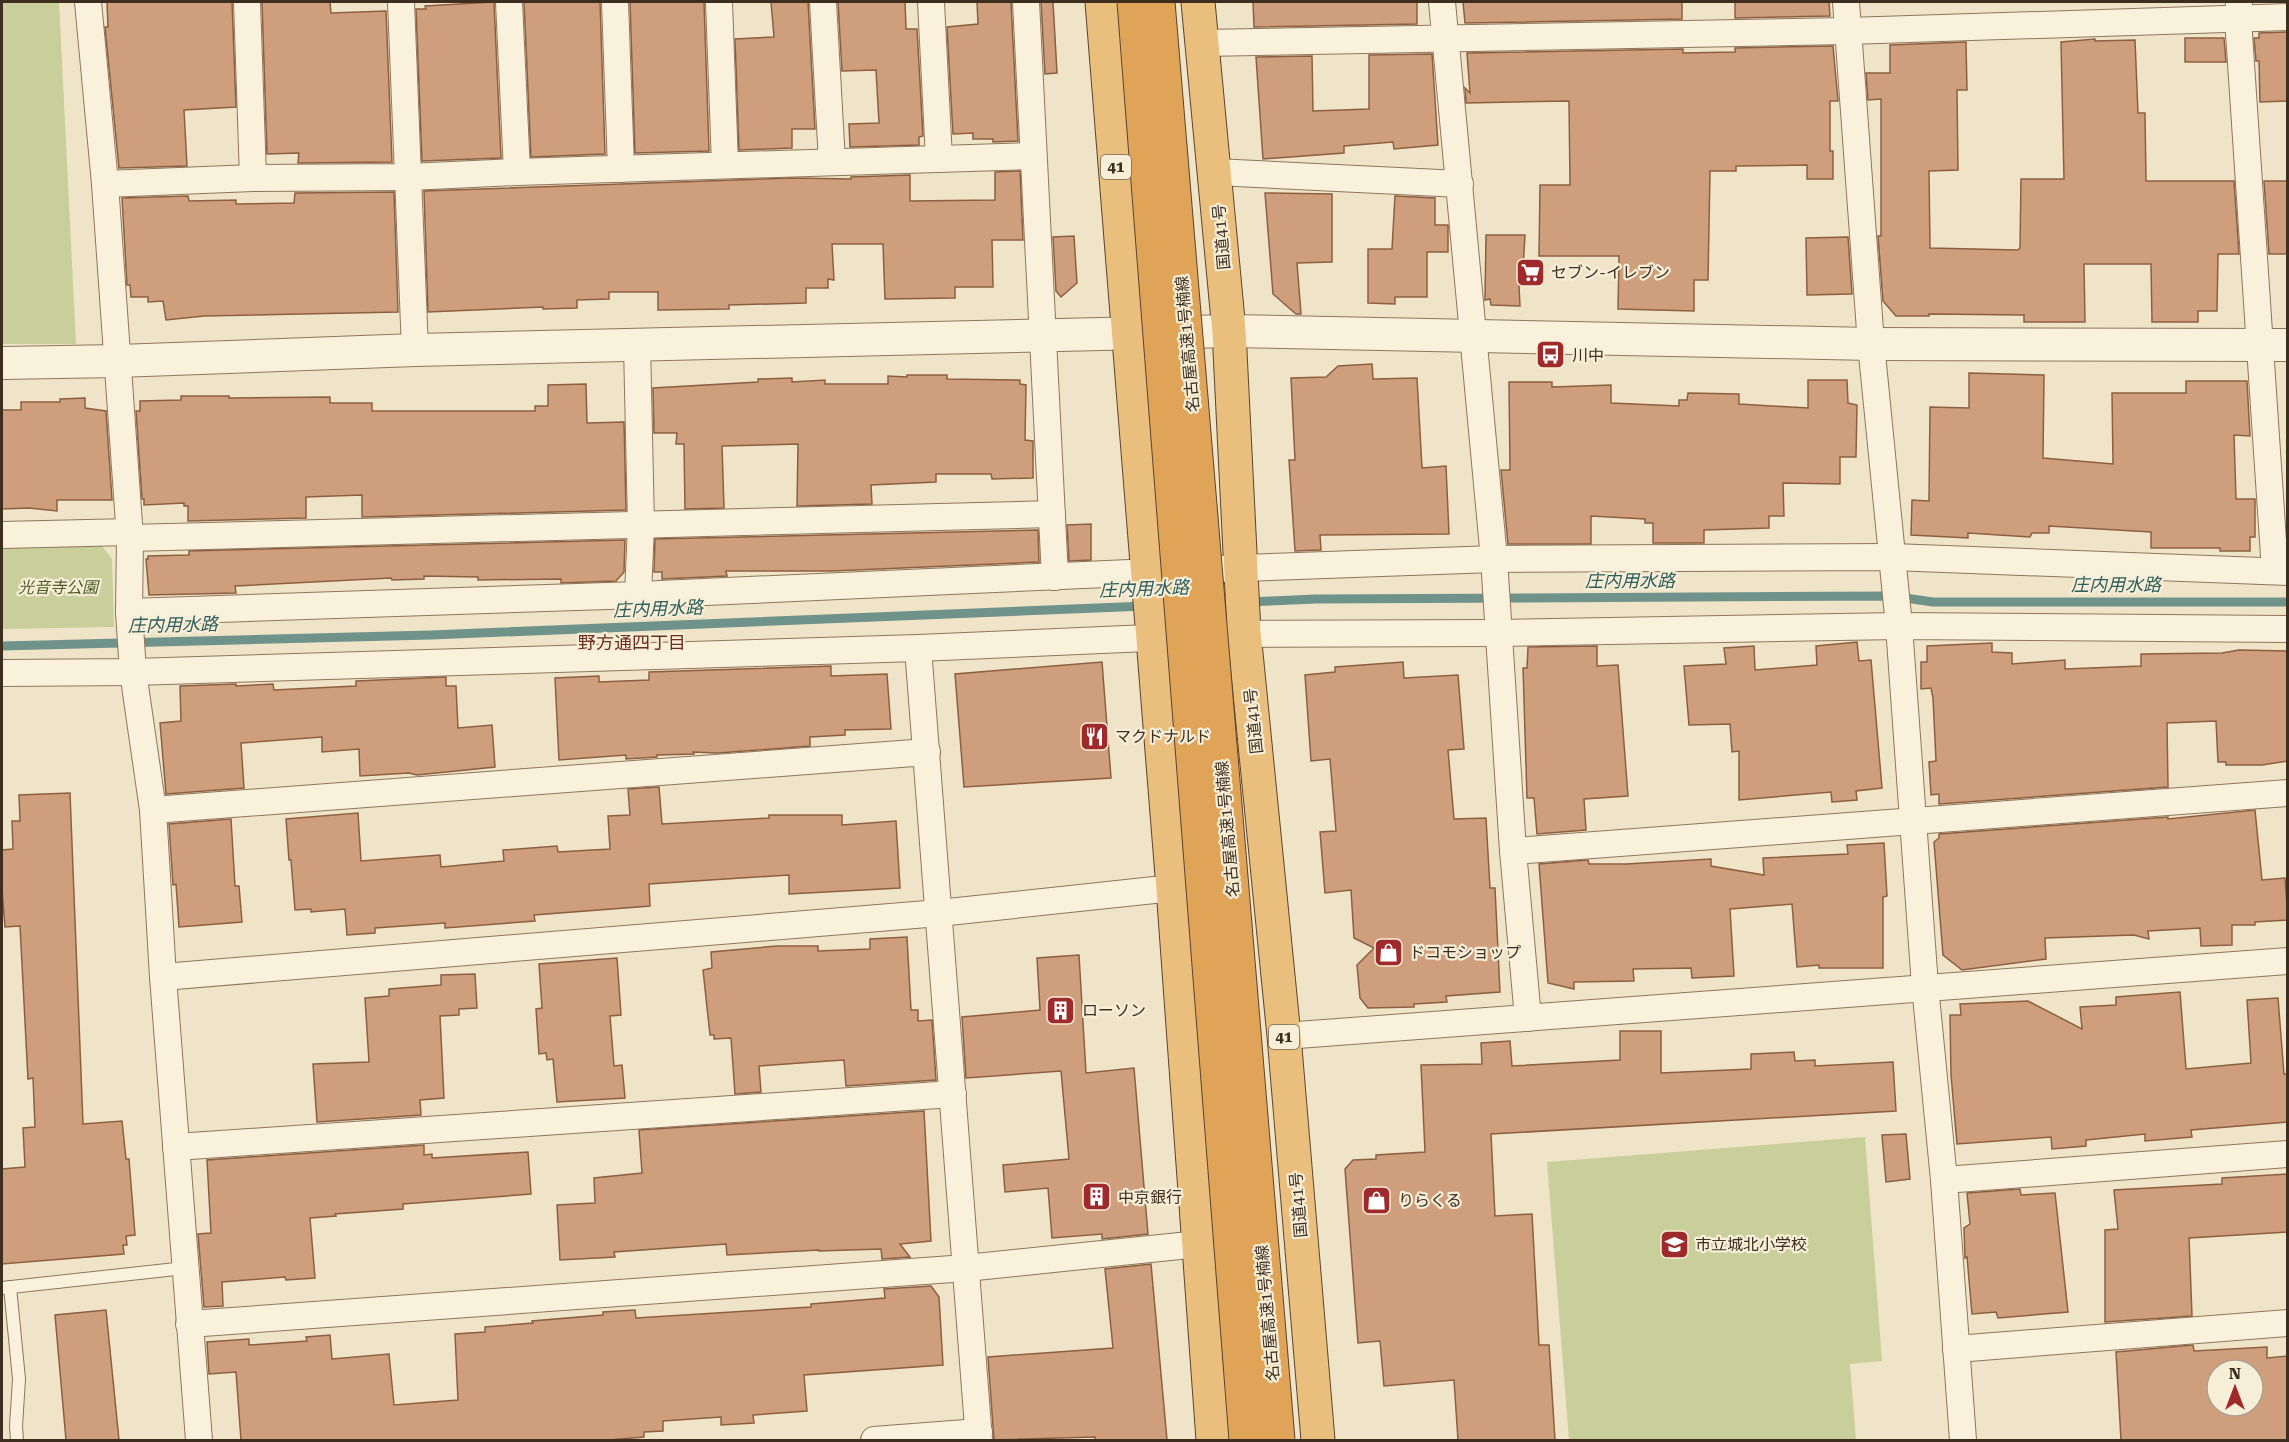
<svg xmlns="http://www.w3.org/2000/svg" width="2289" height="1442" font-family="'Roboto Serif','Noto Sans JP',serif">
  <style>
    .green { fill: #c9cf9b }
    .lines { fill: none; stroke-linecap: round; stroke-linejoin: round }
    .stream { stroke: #6f938a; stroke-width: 9 }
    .building { fill: #cf9f7d; stroke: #8d5f41; stroke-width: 1.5; fill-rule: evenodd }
    .service-casing { stroke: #8d765c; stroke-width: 14 }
    .minor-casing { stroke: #8d765c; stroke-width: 28 }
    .tertiary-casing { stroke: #8d765c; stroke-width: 34 }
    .trunk-casing { stroke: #5b4430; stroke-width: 35 }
    .service { stroke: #faf1dc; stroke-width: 12 }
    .minor { stroke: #faf1dc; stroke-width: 26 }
    .tertiary { stroke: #faf1dc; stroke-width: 32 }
    .trunk { stroke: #eabe7c; stroke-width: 33 }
    .motorway-bridge-casing { stroke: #5b4430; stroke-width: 35; stroke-linecap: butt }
    .motorway-bridge { stroke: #e0a458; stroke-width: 33 }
    .labels { text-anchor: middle; stroke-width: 4.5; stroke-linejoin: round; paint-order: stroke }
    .shield { fill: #f7eed8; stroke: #756857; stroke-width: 1.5 }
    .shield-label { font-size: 15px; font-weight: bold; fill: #3d2e20 }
    .street-label { font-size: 16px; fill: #3d2e20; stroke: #f7eed8 }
    .poi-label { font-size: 16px; fill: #3d2e20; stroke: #f7eed8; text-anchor: start }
    .park-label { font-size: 16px; font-style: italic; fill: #4d5a26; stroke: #f7eed8 }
    .water-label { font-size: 18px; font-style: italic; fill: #2f5d5a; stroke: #f7eed8 }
    .neighbourhood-label { font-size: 18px; fill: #6b2e1e; stroke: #f7eed8 }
  </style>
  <rect width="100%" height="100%" fill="#f0e4c8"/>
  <!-- green -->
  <g class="green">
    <path d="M2,2h57l17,342h-74z"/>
    <path d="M101,545l11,14 2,68 -112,2v-81z"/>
    <path d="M1865,1137l17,224 -32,3 6,76h-287l-22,-278z"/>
  </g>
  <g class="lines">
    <!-- stream -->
    <g class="stream">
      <path d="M1246,602l70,-3 575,-3 42,6h355"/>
      <path d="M2,646l429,-11 715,-29"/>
    </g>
  </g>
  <!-- building -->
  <g class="building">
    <path d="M107,2h125l4,105 -52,3 3,56 -68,2 -14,-141h3z"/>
    <path d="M262,2h68l1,11 55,-2 6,151 -94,1 1,-10 -32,1z"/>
    <path d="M494,2l7,156 -79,3 -6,-152h10l-1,-3z"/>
    <path d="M524,2h76l5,152 -74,3z"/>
    <path d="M630,2h74l5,149 -74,2z"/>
    <path d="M771,2h37l7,127h-23v19l-53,2 -4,-111 39,-2z"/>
    <path d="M838,2h67l1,27h11l6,107 -4,1v8l-69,2 -1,-23 30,-1 -3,-53 -34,1z"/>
    <path d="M977,2h34l7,139 -25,1v-3h-20v-6l-20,1 -6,-107 31,-3z"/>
    <path d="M1041,2h12l4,71 -12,1z"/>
    <path d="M1253,2h164v22l-163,3z"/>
    <path d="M1463,2h219v17l-217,4z"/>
    <path d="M1735,2h94l1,14 -95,2z"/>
    <path d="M2288,32v69l-28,1 -1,-41h-3l-2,-23h5v-5z"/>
    <path d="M2185,38h39l2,24h-41z"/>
    <path d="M2095,39v2l40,-1 3,73h7l1,68h88l5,73h-21l-1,57h-19v11h-46l-1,-58h-67l1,58h-61v-7l-95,-1v2h-33l-13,-15 -5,-65h3v-137l-13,1 -2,-27h24v-28l76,-3 1,48h-10l1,80 -29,1 1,77 88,2 2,-2 1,-69h43l-3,-137z"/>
    <path d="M1833,46l5,55h-8v50h3v28h-26v-14l-71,1v5h-26l-2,109h-14v31l-76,-2 1,-53h-80l1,-71h30l-1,-84 -103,2 -1,-15 5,5 -3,-40 216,-4v4l52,-1v-4z"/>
    <path d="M1432,54l6,91 -44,4 -1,-7 -49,4v7l-81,6 -7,-102 56,-1 1,55 56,-2v-54z"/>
    <path d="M1020,171l3,69h-31l1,47h-38v11l-70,1 -2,-55h-51l2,36 -6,-1v9h-22v15l-77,2v4l-71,1v-18h-49v7l-32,1v8l-34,1v-2l-115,5 -4,-121 369,-13 58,1v-2l59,-2v26l85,-1v-28z"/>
    <path d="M2264,181h24v73h-19z"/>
    <path d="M394,192l4,120 -194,4 -38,4 -3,-19 -15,1v-5h-17l-1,-12h-3l-5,-87 66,-2 1,5 47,-1v4l58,-1 1,-10z"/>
    <path d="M1265,193l67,1v68l-35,1 4,51h-5l-23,-20z"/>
    <path d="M1395,196l40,2v27h13v27h-21v45h-32v7l-27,-1v-54h24z"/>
    <path d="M1486,235h39l-3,50 -3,1 1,20 -29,-1 -1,-6 -5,1z"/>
    <path d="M1074,236l3,47 -16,14 -5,-6 -3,-54z"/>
    <path d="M1848,237l4,57 -45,1 -1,-57z"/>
    <path d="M1372,364l1,15 44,-1 5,90 24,-2 3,68 -129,1 1,15 -26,1 -6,-91h6l-4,-82 35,-1 12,-11z"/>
    <path d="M1969,373l75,2 -1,83 70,6 -1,-71h74v-12h61l3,55 -16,-1 2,64h19v38h-5v14h-30v-3h-69v-16l-102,-6v7h-17l-2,4 -62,-4v5l-57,-3 1,-35 17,1 1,-94 39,1z"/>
    <path d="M907,375h40v4l73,1v4l6,1 -1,55 8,1v37l-41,1 -1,-5h-55v8l-65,3 1,19 -75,2 1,-62 -76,2 2,62 -39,1 -1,-65h-8l1,-11h-23l-1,-45 105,-6v-3l34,-1v4l33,-2v4h63v-8l19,1z"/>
    <path d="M1808,380h39l1,23 9,2 -1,52h-16v27l-57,-1 1,33h-15v12l-65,2v13h-51v-20h-8v-4l-54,-3v28h-83l-7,-74h9l-1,-88h43v5l59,-2v18l68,3v-6h8l1,-7 51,1v10l69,4z"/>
    <path d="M586,384l1,39 37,-1 2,88 -264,7v-22l-56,2v21l-118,3v-15h-4v-3l-40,2v-6h-2l-6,-88h4v-10l41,-1v-4h48v2l101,-1v6h42v8h163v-5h13v-21z"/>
    <path d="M85,398v10l21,3 6,89h-55v11l-28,-3 -27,1v-99h19v-8h39v-3z"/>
    <path d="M1091,524v36l-22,1 -2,-36z"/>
    <path d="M1038,530l1,32 -207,9h-106l1,5 -65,3v-7h-8l1,-33z"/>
    <path d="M625,540l-1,32 -8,9 -55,2v-4l-83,1v-3l-54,-1v3l-32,1 -1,-2 -156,8 1,7 -87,2 -3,-36h2v-3l41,-1v-4z"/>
    <path d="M1857,642l2,19 12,-1 11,128 -26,3 1,9 -25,2 -1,-10 -92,8v-49l-7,1 -2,-28 -41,1 -5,-59 42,-2 -2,-16 30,-2 1,24 62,-5 -1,-19z"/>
    <path d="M1992,643v9l20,1v11l53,-4v9l76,-3v-12l81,-1 17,-3 49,1v110l-26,4h-36v-3h-8l-2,-41 -49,2 1,64 -229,17v-10l-8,1 -2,-33 7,-1 -3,-63 -2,-10 -10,1v-27h6v-16z"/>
    <path d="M1597,646v20l21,-1 10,131 -44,3 2,31 -49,4 -3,-36h-7l-4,-130h4l1,-21z"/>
    <path d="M1102,662l9,116 -147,9 -9,-113z"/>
    <path d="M1403,662l1,16 54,-3 6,74 -16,1 6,69 32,-1 4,70h5l5,104 -54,4 1,6 -33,2v3l-46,1 -8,-10 -3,-33 17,-17 -20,-10 -3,-48 -26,3 -5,-61 16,-1 -6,-72 -19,2 -6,-86 30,-3v-5z"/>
    <path d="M831,666v10l56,-2 4,55 -46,1v5l-35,2v9l-92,7 -25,-1 1,2 -37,1v2l-31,2v-4l-67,5 -4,-82 44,-2v6l50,-2v-8z"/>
    <path d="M446,677v9h10l2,42 34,-3 3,42 -78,8 -8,-2 -49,3 -1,-27 -37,3v-15l-81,6 3,45 -78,6 -6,-71 21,-2 -1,-35 56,-2v2l37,-2 1,6 82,-4v-5z"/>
    <path d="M659,787l3,37 107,-6v-3h73v10l54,-4 4,67 -111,6v-19l-140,9 1,22 -116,9 1,6 -90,7v-5l-70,5v5l-28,2 -2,-26 -34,3v-3l-16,1 -4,-50h-2l-3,-41 72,-6 3,48 79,-6 1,12 63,-6 -1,-11 54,-4 1,6 52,-3 -2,-33 22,-1 -2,-26z"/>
    <path d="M70,793l13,331 39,-3 4,38h3l6,76 -9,1 1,9h-4l1,9 -122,10v-95l23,-2 -2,-39 12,-1 -2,-49 -5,1 -8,-153 -15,1 -3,-37v-40l11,-1 -1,-28h8l-1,-26z"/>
    <path d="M2255,810l7,70 23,-2 3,42 -33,2v3h-23v20l-31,1 -1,-18 -52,3 1,8 -15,-4 -89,3 1,21 -84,11 -19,-15 -9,-113 5,-4v-4l229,-17v2z"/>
    <path d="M231,819l4,67h4l3,36 -63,5 -3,-43 -3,1 -4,-61z"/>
    <path d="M1884,843l3,53 -4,1v71h-64v-3l-22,2 -5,-63 -62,5 4,67 -42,2 -1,-10 -58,1 1,12 -60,1v7l-26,-6 -9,-119 49,-4 1,4h37l85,-5v7l53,9 -1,-17 85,-4 -1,-9z"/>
    <path d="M907,937l4,73h7v11l14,-1 4,60 -90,6 -2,-26 -16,1 -69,5 2,26 -26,2 -4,-56 -17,1v-4h-4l-7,-65 9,-2 -1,-16 66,-6h41v5l52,-2v-10z"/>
    <path d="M1079,955l7,118 48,-5 14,166 -46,5v-5l-50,4 -4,-50 -43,4 -2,-27 66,-6 -8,-88 -95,7 -4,-61 78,-7 -3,-52z"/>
    <path d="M617,958l4,57 -11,1 4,50 8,-1 3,33 -68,4 -4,-43 -6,1 -1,-7 -7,1 -3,-45 6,-1 -3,-44z"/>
    <path d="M475,974l2,34 -18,1v6l-19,1 4,82 -24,2 1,15 -104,7 -4,-58 56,-2 -4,-64 24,-2v-7l52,-4v-10z"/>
    <path d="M2180,992l6,77 65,-6 -4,-63 31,-2 6,76h4v48l-97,8 1,7 -47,4v-7l-59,6v6l-34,3 -1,-12 -94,7 -6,-69 -1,-60h11l-1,-11 68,-3 54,28 -2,-22 36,-2v-8z"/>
    <path d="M1620,1031h41v42l90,-4v-15l43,-2 1,9 20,-1v6l78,-4 3,49 -405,23 4,82 37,-2 7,131h10l6,95h-97l-4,-60 -70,6 -4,-45 -22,2 -13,-174 8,-9 23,-1v-4l49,-3 -4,-87 61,-1 -1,-21 29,-2 2,25 108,-6z"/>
    <path d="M924,1111l7,130 -31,3 10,13 -28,2 -1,-10 -62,2v-1l-92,5 -1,-11 -112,8 1,5 -55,3 -3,-55 38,-2 -1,-25 48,-5 -3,-43z"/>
    <path d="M1906,1134l4,45 -24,3 -4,-47z"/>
    <path d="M424,1145v10l8,-1v4l96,-6 3,42 -128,10v5l-68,5 1,2 -26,2 5,60 -29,2 -1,-3 -63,5 1,24 -19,1 -6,-73 13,-1 -4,-73z"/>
    <path d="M2288,1174v58l-99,6 3,78 -87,6v-92l13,-1 -4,-39 108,-6v-6z"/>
    <path d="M2020,1189l1,6 34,-2 13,119 -70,6 -2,-6 -24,2 -5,-57 -2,1 -1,-30 6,-4 -3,-31z"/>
    <path d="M1151,1264l16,176h-72v-3l-101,3 -6,-83 125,-9 -8,-79z"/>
    <path d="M931,1286l8,11 4,68 -139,10 3,36 -54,4 1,8 -33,2v-8l-58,4v10l-19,1v5l-35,3h-368l-5,-68 -27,2 -2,-32 42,-3v6l58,-4 -1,-4 24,-2 2,24 57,-5 5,51 64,-5 -3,-66 30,-2v-5l48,-4 -1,-2 71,-6v-3l32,-2 1,8 175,-11v-3l74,-6 -1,-9z"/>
    <path d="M106,1310l13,130h-53l-11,-125z"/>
    <path d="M2193,1345l1,6 73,-4v11l21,-2v84h-167l-5,-88zM2217,1370h36v36h-36z"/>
  </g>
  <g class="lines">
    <defs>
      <g id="service">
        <path d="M10,1287l9,92 -3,47 1,14"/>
        <path d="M2,1288l183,-20"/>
      </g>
      <g id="minor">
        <path d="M88,2l17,182 25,354 -1,74 4,60 20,138 10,167 36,463"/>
        <path d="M247,2l6,176"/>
        <path d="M401,2l14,348"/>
        <path d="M509,2l8,170"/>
        <path d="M615,2l6,167"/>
        <path d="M719,2l6,163"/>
        <path d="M823,2l9,160"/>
        <path d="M931,2l8,157"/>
        <path d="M1026,2l29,575"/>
        <path d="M1442,2l52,557 19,292 15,167"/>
        <path d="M1846,2l25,342 28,282 26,360 19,194 19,260"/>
        <path d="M2239,2l-1,17 37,552"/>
        <path d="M1202,43l646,-12 440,-14"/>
        <path d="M1215,172l245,12"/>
        <path d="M105,184l148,-6 156,-1 108,-5 516,-16"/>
        <path d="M637,345l4,180 -3,70"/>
        <path d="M2,535l128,-3"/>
        <path d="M130,538l922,-24"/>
        <path d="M129,612l509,-17 604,-27 252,-9 398,-2 396,15"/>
        <path d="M1226,634l272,-1 401,-7 389,3"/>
        <path d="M918,648l61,792"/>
        <path d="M2,673l131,-1 785,-24 253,-11"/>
        <path d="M153,810l774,-58"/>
        <path d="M1513,851l775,-58"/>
        <path d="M163,977l776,-64 234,-25"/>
        <path d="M1284,1036l1004,-75"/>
        <path d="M176,1147l777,-53"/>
        <path d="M1944,1180l344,-26"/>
        <path d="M189,1324l777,-56 233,-24"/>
        <path d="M1956,1349l332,-26"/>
        <path d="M874,1440l105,-8"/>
      </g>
      <path id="tertiary" d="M2,363l116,-2 297,-11 814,-19 642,13 417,1"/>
      <g id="trunk">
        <path d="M1102,2l71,886 40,552"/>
        <path d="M1198,2l31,329 15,302 40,403 34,404"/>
      </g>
    </defs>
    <!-- service casing -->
    <use href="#service" class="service-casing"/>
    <!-- minor casing -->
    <use href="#minor" class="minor-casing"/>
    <!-- tertiary casing -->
    <use href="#tertiary" class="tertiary-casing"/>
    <!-- trunk casing -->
    <use href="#trunk" class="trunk-casing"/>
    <!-- service -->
    <use href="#service" class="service"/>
    <!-- minor -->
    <use href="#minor" class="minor"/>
    <!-- tertiary -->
    <use href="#tertiary" class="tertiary"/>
    <!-- trunk -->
    <use href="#trunk" class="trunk"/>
    <defs>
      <g id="motorway-bridge">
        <path d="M1134,2l112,1438"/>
        <path d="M1158,2l120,1438"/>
      </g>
    </defs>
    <!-- motorway-bridge casing -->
    <use href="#motorway-bridge" class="motorway-bridge-casing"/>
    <!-- motorway-bridge -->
    <use href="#motorway-bridge" class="motorway-bridge"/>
  </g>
  <!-- icons -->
  <defs>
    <symbol id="supermarket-square" viewBox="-11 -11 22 22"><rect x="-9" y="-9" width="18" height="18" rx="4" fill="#9e2a2b" stroke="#f7eed8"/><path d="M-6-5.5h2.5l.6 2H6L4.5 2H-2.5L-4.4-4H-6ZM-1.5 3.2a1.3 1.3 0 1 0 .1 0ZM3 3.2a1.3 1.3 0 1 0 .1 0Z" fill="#fff"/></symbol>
    <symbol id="bus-square" viewBox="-11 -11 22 22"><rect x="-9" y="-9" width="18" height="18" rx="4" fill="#9e2a2b" stroke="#f7eed8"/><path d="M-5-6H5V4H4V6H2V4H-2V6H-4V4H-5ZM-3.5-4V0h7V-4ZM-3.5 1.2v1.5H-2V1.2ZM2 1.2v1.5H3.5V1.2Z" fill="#fff"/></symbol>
    <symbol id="restaurant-square" viewBox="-11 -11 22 22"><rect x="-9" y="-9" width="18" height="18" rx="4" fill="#9e2a2b" stroke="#f7eed8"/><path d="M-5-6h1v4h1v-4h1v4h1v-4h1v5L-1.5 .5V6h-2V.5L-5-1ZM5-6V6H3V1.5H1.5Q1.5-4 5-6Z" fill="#fff"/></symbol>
    <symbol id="shop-square" viewBox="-11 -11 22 22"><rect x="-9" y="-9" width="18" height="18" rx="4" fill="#9e2a2b" stroke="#f7eed8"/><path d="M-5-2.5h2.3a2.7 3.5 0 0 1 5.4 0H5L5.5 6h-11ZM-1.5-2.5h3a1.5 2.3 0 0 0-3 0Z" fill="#fff"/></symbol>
    <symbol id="building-square" viewBox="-11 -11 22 22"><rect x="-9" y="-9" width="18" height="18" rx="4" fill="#9e2a2b" stroke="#f7eed8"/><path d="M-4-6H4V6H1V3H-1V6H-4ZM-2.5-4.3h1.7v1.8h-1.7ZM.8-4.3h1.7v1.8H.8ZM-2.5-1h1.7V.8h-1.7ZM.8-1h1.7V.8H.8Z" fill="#fff"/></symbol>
    <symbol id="school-square" viewBox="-11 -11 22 22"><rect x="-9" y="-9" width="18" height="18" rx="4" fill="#9e2a2b" stroke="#f7eed8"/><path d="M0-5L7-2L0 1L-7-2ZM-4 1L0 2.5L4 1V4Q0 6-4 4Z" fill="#fff"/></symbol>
  </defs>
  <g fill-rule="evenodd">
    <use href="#supermarket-square" x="1514" y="256" width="33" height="33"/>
    <use href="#bus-square" x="1534" y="338" width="33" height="33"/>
    <use href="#restaurant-square" x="1078" y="720" width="33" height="33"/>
    <use href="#shop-square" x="1372" y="936" width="33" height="33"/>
    <use href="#building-square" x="1044" y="994" width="33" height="33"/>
    <use href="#building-square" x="1080" y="1180" width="33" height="33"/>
    <use href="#shop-square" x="1360" y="1184" width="33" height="33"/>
    <use href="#school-square" x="1658" y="1228" width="33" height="33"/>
  </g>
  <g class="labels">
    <!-- shield labels -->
    <g class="shield">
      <rect x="1101" y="155" width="30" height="24" rx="4.5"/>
      <rect x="1269" y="1025" width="30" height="24" rx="4.5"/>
    </g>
    <g class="shield-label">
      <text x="1116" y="172">41</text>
      <text x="1284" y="1042">41</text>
    </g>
    <!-- street labels -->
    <g class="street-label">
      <text transform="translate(1221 237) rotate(-95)" y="6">国道41号</text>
      <text transform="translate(1187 344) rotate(-95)" y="6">名古屋高速1号楠線</text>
      <text transform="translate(1253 721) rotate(-96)" y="6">国道41号</text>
      <text transform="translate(1227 829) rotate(-95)" y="6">名古屋高速1号楠線</text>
      <text transform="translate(1298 1205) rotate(-95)" y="6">国道41号</text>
      <text transform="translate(1267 1313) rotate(-95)" y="6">名古屋高速1号楠線</text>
    </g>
    <!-- poi labels -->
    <g class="poi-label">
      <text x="1551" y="278">セブン-イレブン</text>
      <text x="1572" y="361">川中</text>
      <text x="1115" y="742">マクドナルド</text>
      <text x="1409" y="958">ドコモショップ</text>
      <text x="1082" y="1016">ローソン</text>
      <text x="1118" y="1203">中京銀行</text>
      <text x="1398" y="1206">りらくる</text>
      <text x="1695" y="1250">市立城北小学校</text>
    </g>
    <!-- park labels -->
    <g class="park-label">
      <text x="58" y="593">光音寺公園</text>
    </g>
    <!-- water labels -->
    <g class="water-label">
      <text x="1630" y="587">庄内用水路</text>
      <text x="2116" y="591">庄内用水路</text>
      <text transform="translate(1144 589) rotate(-2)" y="6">庄内用水路</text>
      <text transform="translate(658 609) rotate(-2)" y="6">庄内用水路</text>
      <text transform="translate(173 625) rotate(-1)" y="6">庄内用水路</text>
    </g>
    <!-- neighbourhood labels -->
    <g class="neighbourhood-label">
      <text x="632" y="649">野方通四丁目</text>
    </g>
  </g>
  <!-- border -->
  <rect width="2289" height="1442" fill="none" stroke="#3d2e20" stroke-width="6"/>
  <!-- north arrow -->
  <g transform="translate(2235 1388)"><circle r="28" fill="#f7eed8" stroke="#ada18e" stroke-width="1.5"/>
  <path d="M0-4.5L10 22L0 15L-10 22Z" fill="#9e2a2b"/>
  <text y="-9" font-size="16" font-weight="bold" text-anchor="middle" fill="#3d2e20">N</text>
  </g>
</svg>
